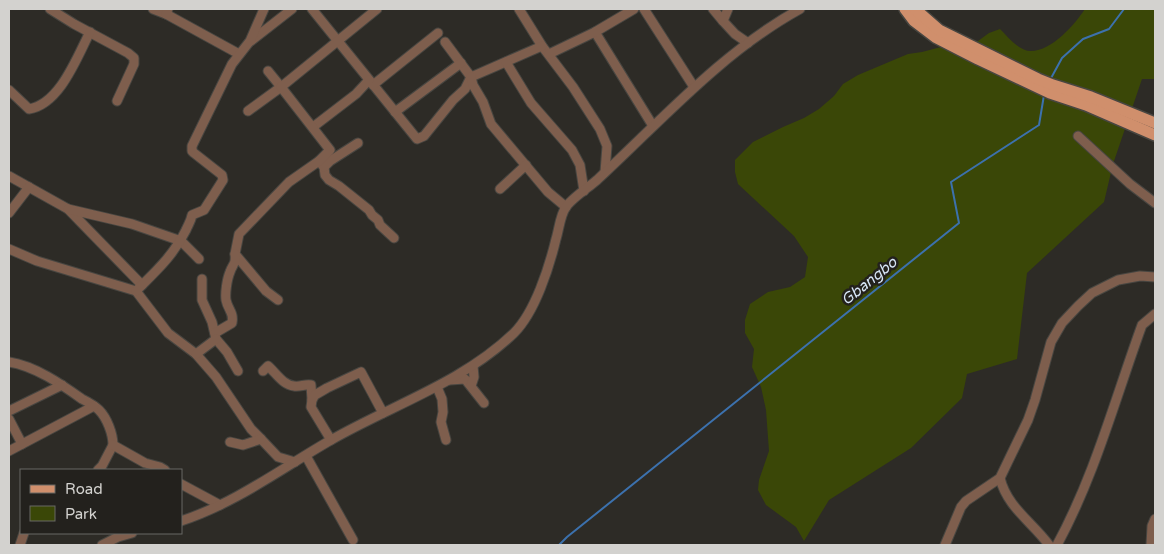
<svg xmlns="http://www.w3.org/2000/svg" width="1164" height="554" font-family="'Varela Round',sans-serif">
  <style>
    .green { fill: #3a4707 }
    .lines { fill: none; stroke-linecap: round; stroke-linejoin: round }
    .stream { stroke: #3c71ad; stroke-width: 2 }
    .minor-casing { stroke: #484641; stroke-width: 11 }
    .major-casing { stroke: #484641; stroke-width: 14 }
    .minor { stroke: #7e5e4d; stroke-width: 9 }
    .major { stroke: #d08f6c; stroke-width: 11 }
    .labels { text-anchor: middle; stroke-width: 5; stroke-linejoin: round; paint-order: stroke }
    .water-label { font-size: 15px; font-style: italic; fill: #d8e6f7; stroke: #23211d }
  </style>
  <rect width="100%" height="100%" fill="#2d2b26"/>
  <!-- green -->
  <path class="green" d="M1085,9h70v70h-13l-29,85 -9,38 -77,71 -10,86 -50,15 -5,24 -51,50 -82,52 -25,41 -8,-14 -30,-22 -8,-15 1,-10 10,-29 -3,-41 -5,-23 -9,-20 2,-18 -9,-16v-13l5,-16 18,-12 22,-5 15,-10 3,-20 -14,-21 -56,-52 -3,-12v-12l18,-18 30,-15 21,-9 15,-9 15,-13 9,-12 15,-9 50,-21 14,-2 38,-10 18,-1 11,-8 11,-4c8,8 19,22 31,22 21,0 44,-27 54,-42z"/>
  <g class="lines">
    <!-- stream -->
    <g class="stream">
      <path d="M1050,80l12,-22 21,-19 26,-10 15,-20"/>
      <path d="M559,545l8,-8 392,-314 -8,-41 88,-57 5,-30"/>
    </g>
    <defs>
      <g id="minor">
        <path d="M50,9l24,15 54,29 6,5v6l-17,37"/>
        <path d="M153,9l13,5"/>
        <path d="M168,9l-2,5 73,40"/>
        <path d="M312,9l105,130 7,-3 29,-36 12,-11 6,-12"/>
        <path d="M519,9l23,37 31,41 27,42 7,17 -2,26"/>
        <path d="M644,9l50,78"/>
        <path d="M713,9l10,12"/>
        <path d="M728,9l-5,12 12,13 13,9"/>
        <path d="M595,32l58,94"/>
        <path d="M251,41l41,-32"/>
        <path d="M445,42l26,35 71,-31"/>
        <path d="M549,54l46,-22 39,-23"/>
        <path d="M506,62l25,41 41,47 8,15 4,26"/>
        <path d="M471,77l2,8 10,17 8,22 57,68 18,15"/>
        <path d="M373,85l65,-52"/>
        <path d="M9,90l20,19c31,-5 48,-52 61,-77"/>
        <path d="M248,111l33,-24 -13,-16"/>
        <path d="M395,112l66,-49"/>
        <path d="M313,127l43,-33 13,-14"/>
        <path d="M1078,136l52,48 25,19"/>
        <path d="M319,161l5,6 1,8 4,5 10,6 30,24 3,5 6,5 2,5 14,13"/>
        <path d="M324,167l6,-6 28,-18"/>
        <path d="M9,176l59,33 74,76"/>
        <path d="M500,189l26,-24"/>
        <path d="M68,209l64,15 49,17 18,18"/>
        <path d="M9,213l20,-26"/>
        <path d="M9,249l28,12 99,30 32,42 28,21 20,23 35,52 10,10 17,18 17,5"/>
        <path d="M202,279v21l10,22 4,17 11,13 11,19"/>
        <path d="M136,291c20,-20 37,-35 50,-61 2,-5 5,-9 6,-15l12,-5 19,-30 -1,-5 -28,-22 -2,-2v-5l40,-82 18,-23 14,-32"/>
        <path d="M278,300l-12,-9 -31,-37 4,-20 50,-52 30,-21 11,-11 -49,-63 96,-78"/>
        <path d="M215,333l17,-10c2,-11 -4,-13 -6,-23 -1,-7 1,-21 4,-28 3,-9 6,-7 5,-18"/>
        <path d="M196,354l20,-15"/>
        <path d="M9,362c26,4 52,22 73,37 6,3 12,6 17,11 8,8 14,24 14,35l-11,21 -4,4"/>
        <path d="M263,371l5,-5c8,7 15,19 26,20 6,1 11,-2 17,-1l1,15"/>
        <path d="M450,380l15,-1 19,24"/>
        <path d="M471,386l3,-9 -1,-11"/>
        <path d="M437,387l5,12 1,13 -2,10 5,18"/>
        <path d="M9,411l53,-26"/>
        <path d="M9,419l13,25"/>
        <path d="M331,440l-20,-33 1,-7 3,-5 12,-7 34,-16 22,41"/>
        <path d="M230,442l13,3 18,-6"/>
        <path d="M113,445l32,18 15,4 5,3"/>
        <path d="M9,451l85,-45"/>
        <path d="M306,456l47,84"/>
        <path d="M1000,478c7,29 32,44 49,67"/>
        <path d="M181,484l39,21"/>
        <path d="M181,521c55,-18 101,-53 150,-81 61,-35 131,-57 183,-107 21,-21 35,-65 42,-94 3,-9 4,-24 10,-32 5,-8 23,-20 31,-27 65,-60 125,-128 203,-171"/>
        <path d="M20,545l4,-12"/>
        <path d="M102,545l16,-8 14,-4"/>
        <path d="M945,545l16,-38 5,-6 34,-23 28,-58 7,-20 16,-58 11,-19 16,-17 14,-13 26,-13 22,-4 15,1"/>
        <path d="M1057,545c38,-70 58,-146 85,-220l13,-11"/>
        <path d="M1151,545l1,-19 3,-7"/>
      </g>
      <g id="major">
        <path d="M905,9l9,12 21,16 43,22 72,34 36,12 69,30"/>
        <path d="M915,9l24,21 99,49 15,6 38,12 64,26"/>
      </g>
    </defs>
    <!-- minor casing -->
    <use href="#minor" class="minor-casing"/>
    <!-- major casing -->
    <use href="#major" class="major-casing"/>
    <!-- minor -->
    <use href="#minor" class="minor"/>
    <!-- major -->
    <use href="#major" class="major"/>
  </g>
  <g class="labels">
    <!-- water labels -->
    <g class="water-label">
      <text transform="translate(869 281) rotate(-39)" y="5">Gbangbo</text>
    </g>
  </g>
  <!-- border -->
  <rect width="1164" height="554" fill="none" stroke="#d3d2cf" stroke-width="20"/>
  <!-- legend -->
  <rect x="20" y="469" width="162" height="65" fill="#23211d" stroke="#696864"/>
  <rect x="30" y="485" width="25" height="8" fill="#d08f6c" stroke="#696864"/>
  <text x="65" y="494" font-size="15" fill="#d3d2cf">Road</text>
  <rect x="30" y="506" width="25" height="15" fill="#3a4707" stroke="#696864"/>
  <text x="65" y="519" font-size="15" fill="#d3d2cf">Park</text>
</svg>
